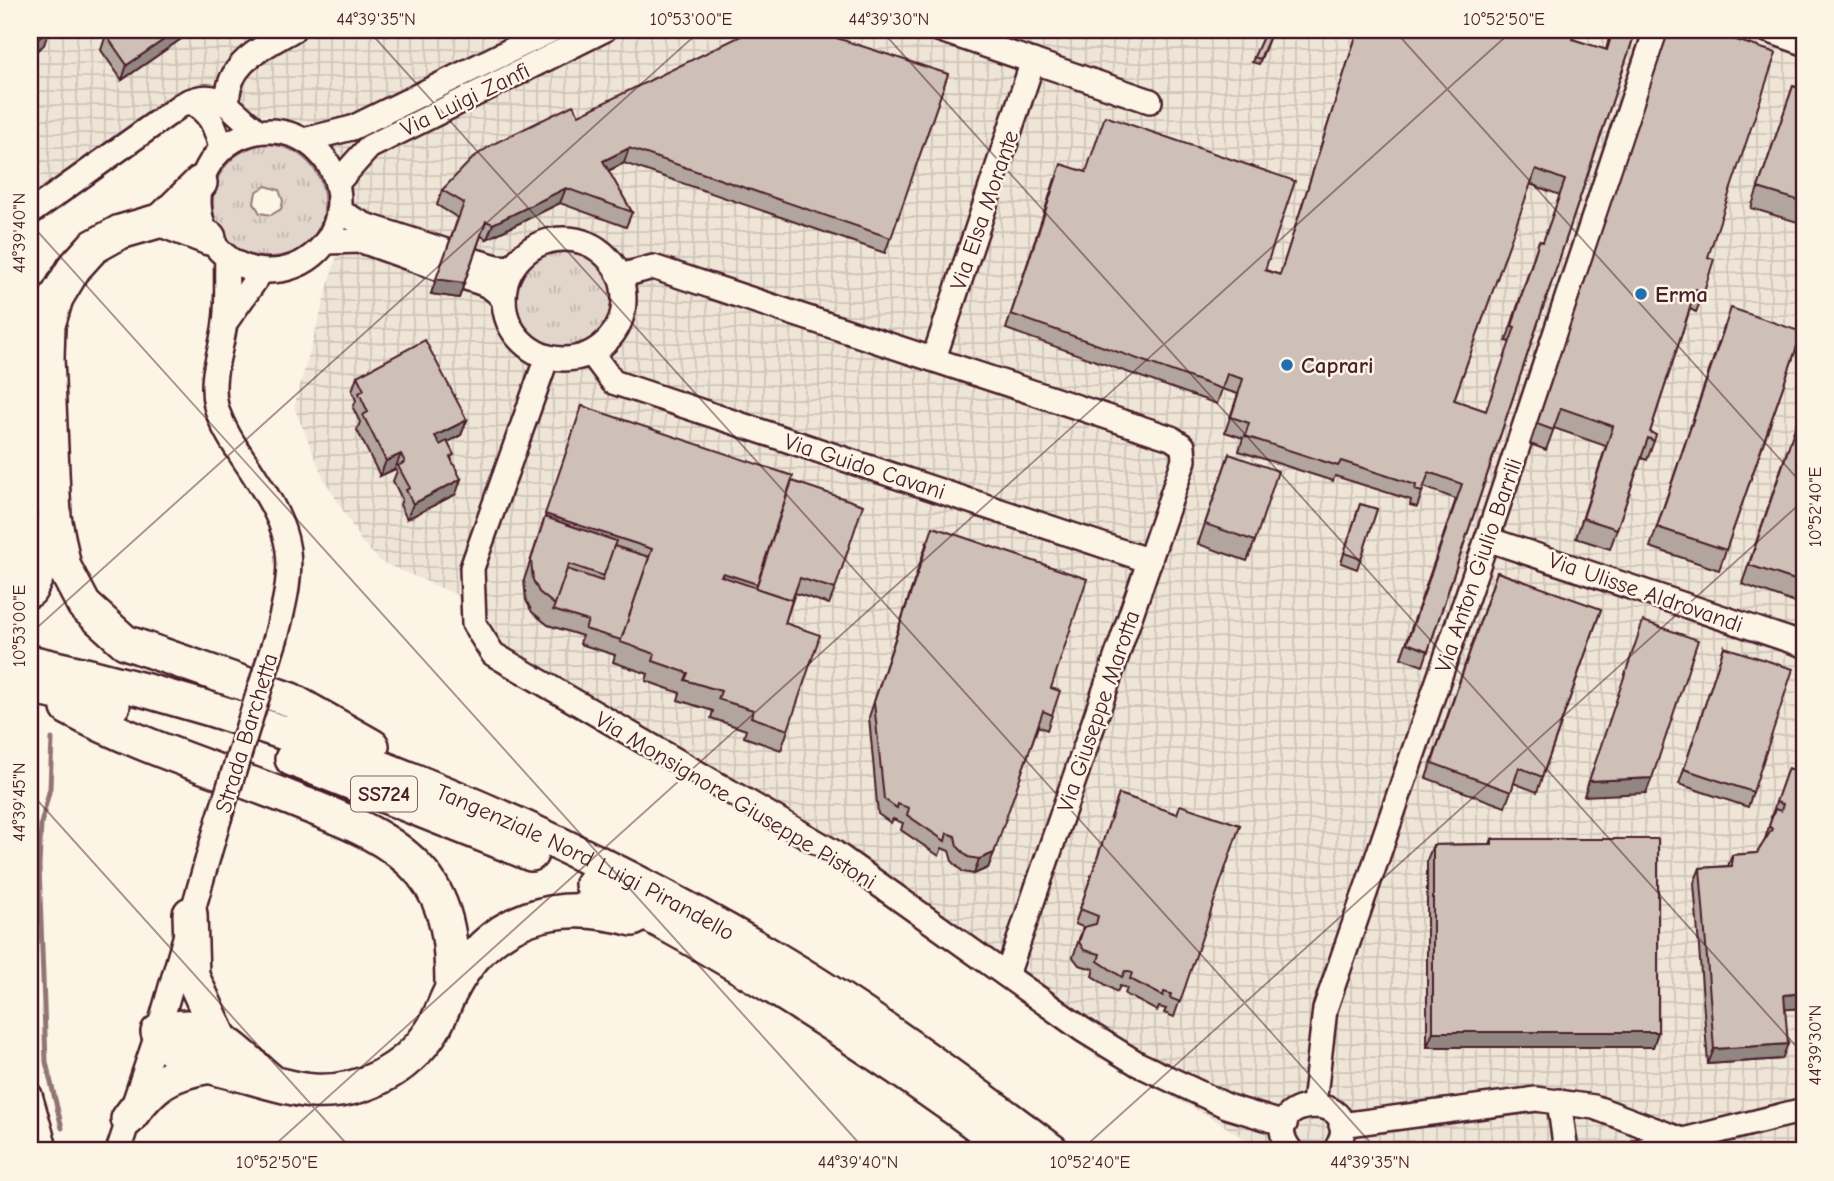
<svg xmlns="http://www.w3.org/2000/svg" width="1834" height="1181" font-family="'Comic Neue',sans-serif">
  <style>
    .industrial { fill: url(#industrial-grid) }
    .grass { fill: url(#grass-tufts); stroke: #967a7a; stroke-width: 2; fill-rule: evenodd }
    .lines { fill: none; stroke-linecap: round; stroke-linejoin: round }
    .stream { stroke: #917474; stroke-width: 5 }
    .minor-casing { stroke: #4a1f2b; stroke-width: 28 }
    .highway-casing { stroke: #4a1f2b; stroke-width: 38 }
    .minor { stroke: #fcf5e5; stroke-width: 23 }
    .highway { stroke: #fcf5e5; stroke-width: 33 }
    .minor-bridge-casing { stroke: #4a1f2b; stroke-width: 28; stroke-linecap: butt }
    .minor-bridge { stroke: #fcf5e5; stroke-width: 23 }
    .wall { fill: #b2a59d; stroke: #4a1f2b; stroke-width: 2; fill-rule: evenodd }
    .shaded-wall { fill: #918680; stroke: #4a1f2b; stroke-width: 2 }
    .building { fill: #cfc0b7; stroke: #4a1f2b; stroke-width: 2; fill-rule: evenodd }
    .ticks { fill: none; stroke: #4a1f2b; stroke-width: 2; stroke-opacity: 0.45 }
    .poi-dot { fill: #1f6fb2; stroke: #fcf5e5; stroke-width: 2.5 }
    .labels { text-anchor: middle; stroke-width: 5; stroke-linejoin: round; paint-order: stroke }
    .shield { fill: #fcf5e5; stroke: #7f5f63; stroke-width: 2 }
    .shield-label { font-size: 21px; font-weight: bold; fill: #4a1f2b }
    .street-label { font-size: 23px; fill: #4a1f2b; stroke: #fcf5e5 }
    .poi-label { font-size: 23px; font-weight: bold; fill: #4a1f2b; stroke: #fcf5e5; text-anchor: start }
    .neatline { fill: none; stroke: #4a1f2b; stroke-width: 2.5 }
    .ticks-label { font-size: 18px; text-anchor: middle; fill: #4a1f2b }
  </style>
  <defs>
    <pattern id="industrial-grid" width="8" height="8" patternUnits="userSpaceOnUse" patternTransform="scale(1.75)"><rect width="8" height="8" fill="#eee5d7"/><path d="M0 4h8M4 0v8" fill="none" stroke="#cec4b9"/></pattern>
    <pattern id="grass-tufts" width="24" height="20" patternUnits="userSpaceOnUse" patternTransform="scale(1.75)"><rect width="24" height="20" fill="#e2d5ca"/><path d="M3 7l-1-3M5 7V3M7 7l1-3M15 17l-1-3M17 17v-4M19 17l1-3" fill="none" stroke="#c3b6ae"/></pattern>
  </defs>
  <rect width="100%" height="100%" fill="#fcf5e5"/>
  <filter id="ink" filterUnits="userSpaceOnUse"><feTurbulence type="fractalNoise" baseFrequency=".0143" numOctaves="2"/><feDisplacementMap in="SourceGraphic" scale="14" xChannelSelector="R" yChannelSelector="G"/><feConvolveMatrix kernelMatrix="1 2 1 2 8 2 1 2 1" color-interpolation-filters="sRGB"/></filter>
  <g filter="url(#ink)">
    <!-- industrial -->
    <path class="industrial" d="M30,30h1774v1121h-541l-53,-34 -117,-62 -285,-207 -318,-179 -26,-37 -7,-37 -76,-33 -20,-21 -38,-64 -29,-70 58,-206 -34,-77 -75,-12 -8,-12 -45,16 -160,109z"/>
    <!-- grass -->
    <g class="grass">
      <path d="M263,144c79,1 82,110 8,113 -71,4 -81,-98 -8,-113zM266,186l13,4 4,11 -2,8 -10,6 -11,-2 -6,-10 2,-11z"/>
      <circle cx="564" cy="299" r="51"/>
    </g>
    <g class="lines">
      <!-- stream -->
      <path class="stream" d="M52,739l-2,49 -9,36 -2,42 7,196 16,66"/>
      <defs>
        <g id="minor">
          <path d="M941,30l209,71"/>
          <path d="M1767,30l37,13"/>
          <path d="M189,101c21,11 26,24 32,47"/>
          <path d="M228,105c-4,-41 34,-57 65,-75"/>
          <circle cx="269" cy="201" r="70"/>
          <path d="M304,140l48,-12 200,-98"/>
          <path d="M337,183l32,-36 235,-117"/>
          <path d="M338,211l27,14 81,26"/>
          <path d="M30,213l151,-108c39,-21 47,4 77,26"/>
          <circle cx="564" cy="299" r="60"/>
          <path d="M326,242l36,-1 78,28"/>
          <path d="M227,257c-1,21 1,44 -2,65 -3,29 -16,53 -9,84 6,22 20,42 33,61 46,70 48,90 27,170"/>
          <path d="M472,260l25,7 15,1"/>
          <path d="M620,276l33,-9 518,171 12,8 1,14 -177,515"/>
          <path d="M466,278c17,5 28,8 38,23"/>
          <path d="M225,323l37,-52"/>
          <path d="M592,354l21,28 537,179"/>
          <path d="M547,357l-75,211 2,56 19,30 339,197 251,179 55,34 91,43 56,17"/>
          <path d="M934,358l99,-297"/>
          <path d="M1487,539l317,106"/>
          <path d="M30,1095l16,56"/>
          <path d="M1559,1101l7,50"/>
          <path d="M1314,1104l11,-95 162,-470 169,-509"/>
          <path d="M1341,1125l195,-26 58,8 91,34"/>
          <path d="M118,1151l40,-119 61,-213"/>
          <path d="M1291,1151c-42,-55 83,-64 44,0"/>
          <path d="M1639,1151l165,-41"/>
        </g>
        <g id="highway">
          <path d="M200,183l-38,37 -42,12 -27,15 -19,21 -18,30 -8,27 -1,33 7,159 10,50 20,38 41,37 166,58 81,46"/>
          <path d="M162,220l47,18"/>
          <path d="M30,590l17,-36 5,-28"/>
          <path id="s1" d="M30,662c267,59 519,162 754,302 93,56 181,122 268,187"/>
          <path d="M30,687l83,18"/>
          <path d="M68,708c70,38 148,61 221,90 47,19 100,36 133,75 28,34 30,75 30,116"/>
          <path d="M292,759l239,95"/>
          <path d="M592,884c148,77 288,167 421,267"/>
          <path d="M190,914l2,62 30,66"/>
          <path d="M272,1082c-23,-18 -55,-56 -87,-55 -9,0 -18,3 -27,5 13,28 51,34 77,41 26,6 52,16 78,18 47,3 92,-20 118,-59 9,-13 13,-29 21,-43 39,-73 105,-91 181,-70"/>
          <path d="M128,1119c25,-35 40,-46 83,-53"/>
        </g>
      </defs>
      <!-- minor casing -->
      <use href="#minor" class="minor-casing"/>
      <!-- highway casing -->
      <use href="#highway" class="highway-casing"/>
      <!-- minor -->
      <use href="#minor" class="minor"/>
      <!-- highway -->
      <use href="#highway" class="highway"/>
      <defs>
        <path id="minor-bridge" d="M219,819l57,-182"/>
      </defs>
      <!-- minor-bridge casing -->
      <use href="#minor-bridge" class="minor-bridge-casing"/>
      <!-- minor-bridge -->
      <use href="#minor-bridge" class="minor-bridge"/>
    </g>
    <!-- wall -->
    <g class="wall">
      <path d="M194,30l-72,50 -21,-30 5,-15z"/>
      <path d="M1127,30h21l-2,6z"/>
      <path d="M1266,30l6,1 -13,33 -7,-2z"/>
      <path d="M1358,30l214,9 34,11 5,-20h25l-213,636 -22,-8 55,-159 -32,-12 -7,20 -7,-2 1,-5 -76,-24 -2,5 -94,-30 4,-13 -18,-6 13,-38 -16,-5 -5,15 -211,-75 49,-150 210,91 15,5zM1530,184l30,11 -17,47 -4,-1 -5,15 -28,85 4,1 -24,69 -32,-11z"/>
      <path d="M1669,30l39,227 -4,35 -8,20 -6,-3 -40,123 4,9 -7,19 -6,-2 -31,91 -34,-11 30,-92 -52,-18 -8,22 -16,-6z"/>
      <path d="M948,74l-63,179 -261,-90 -16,8 24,41 -6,15 -66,-24 -73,36 -6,-3 -22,62 -28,-4 27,-76 -21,-13 5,-15 137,-75z"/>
      <path d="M1793,86l11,4v134l-53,-16z"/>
      <path d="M1724,327l78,5 -83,238 -69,-23z"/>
      <path d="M357,376l110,44 -6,15 -13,7 4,19 4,33 -49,25 -7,-14 2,-6 -9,-18 4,-10 -2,-2 -15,7 -23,-46 3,-8 -7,-14 3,-8 -4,-9z"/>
      <path d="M1804,401v205l-62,-22z"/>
      <path d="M582,406l210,75 43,108 -6,15 -34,-11 -10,30 3,107 -7,20 -37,-13 2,-7 -35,-12 2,-7 -35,-11 2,-7 -34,-12 2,-7 -35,-12 2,-7 -35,-11 2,-8 -34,-11 -16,-13 -6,-12 -2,-20z"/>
      <path d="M1229,454l26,87 -8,20 -49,-17z"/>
      <path d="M1360,504l17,5 -20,60 -16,-6z"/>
      <path d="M927,542l124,146 1,27 -5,15 -9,-4 -50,142 -14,6 -11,-2 -11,-11 -3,-10 -7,-3 -3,8 -38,-26 2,-7 -10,-4 -2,4 -13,-9 -9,-97z"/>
      <path d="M1497,572l104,37 -64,183 -23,-9 -9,24 -79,-29z"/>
      <path d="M1724,647l29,145 -5,15 -69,-23z"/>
      <path d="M1804,739v141l-1,-1 1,20v109l-19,1 -3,50 -74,5 -14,-181 6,-15 28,-2 4,-11 25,-2 7,-11 8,-25h-1l17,-49 6,2z"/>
      <path d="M1119,794l57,20 64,11 -66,192 -10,-4 2,-4 -7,-2 -2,4 -32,-17 2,-6 -7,-2 -3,6 -25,-16 2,-7 -15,-4 -6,-8 10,-30 -8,-3z"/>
      <path d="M1492,839l166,193 -5,15h-226v-187l6,-15 57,-1z"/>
    </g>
    <!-- shaded-wall -->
    <g class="shaded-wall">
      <path d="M49,30l-5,15 -14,11v-11z"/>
      <path d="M178,30h16l-72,50 5,-15z"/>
      <path d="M629,148l-5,15 -27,13 6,-15z"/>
      <path d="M566,188l-6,15 -73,36 6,-15z"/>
      <path d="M436,279l28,4 -5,15 -28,-4z"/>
      <path d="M467,420l-6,15 -31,16 5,-15z"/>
      <path d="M401,454l-6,15 -15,7 6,-15z"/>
      <path d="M461,479l-5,15 -49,25 6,-15z"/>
      <path d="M1652,778l-6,15 -62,3 5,-15z"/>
      <path d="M994,853l-6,15 -14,6 5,-15z"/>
      <path d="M1804,993v15l-25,2 5,-15z"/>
      <path d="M1433,1032h225l-5,15h-226z"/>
      <path d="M1788,1044l-6,15 -74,5 6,-15z"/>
    </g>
    <!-- building -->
    <g class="building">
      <path d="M30,30h19l-19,15z"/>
      <path d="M113,30h65l-51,35 -21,-30z"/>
      <path d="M753,30h59l136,44 -57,164 -262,-90 -26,13 29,51 -66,-24 -73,36 -7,-3 -22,62 -28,-4 28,-76 -22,-13 32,-33 19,-13 80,-39 6,10z"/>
      <path d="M1266,30l6,1 -12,28 -6,-2z"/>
      <path d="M1358,30h217l-3,9 35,11 6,-20h23l-208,621 -21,-8 55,-159 -33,-12 -7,20 -7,-2 1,-5 -75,-24 -3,5 -93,-30 4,-13 -18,-6 12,-38 -16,-5 -5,15 -211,-75 50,-150 25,8 19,-56 190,65 -30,89 15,5zM1536,169l29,11 -22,62 -4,-1 -27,85 3,1 -29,84 -32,-11z"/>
      <path d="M1669,30h37l70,23 -68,204 6,2 -10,33 -8,-3 -46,143 6,3 -2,6 -6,-3 -31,91 -34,-11 30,-92 -52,-18 -8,22 -16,-6z"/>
      <path d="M1793,86l11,4v112l-46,-14z"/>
      <path d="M1731,308l71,24 -76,218 -69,-23z"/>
      <path d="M425,340l42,80 -32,16 5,9 7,-4 7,14 -4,2 11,22 -48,25 -7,-14 4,-2 -12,-22 7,-4 -4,-8 -15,7 -23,-46 5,-3 -9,-19 5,-3 -7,-14z"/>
      <path d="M1804,402v181l-55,-18z"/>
      <path d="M582,406l211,70 -36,108 -34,-11 -2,3 71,24 -7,23 35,12 -32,95 -37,-13 2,-7 -35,-11 3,-8 -36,-11 3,-7 -35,-12 2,-7 -35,-12 32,-93 -107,-35z"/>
      <path d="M1229,454l49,17 -23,70 -50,-17z"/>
      <path d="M792,481l71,24 -28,84 -35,-11 -8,22 -36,-12z"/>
      <path d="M1360,504l17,5 -16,50 -17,-6z"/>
      <path d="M545,517l71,24 -12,35 -35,-12 -14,41 -16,-13 -6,-12 -2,-20z"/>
      <path d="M933,527l154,52 -36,109 9,3 -8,24 -9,-4 -49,142 -15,6 -11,-2 -11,-11 -2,-10 -8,-3 -2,8 -38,-26 2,-7 -11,-4 -1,4 -13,-9 -10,-97z"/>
      <path d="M614,546l35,11 -28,83 -36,-11 3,-8 -35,-11 14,-41 35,12z"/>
      <path d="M1497,572l104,37 -59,168 -23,-10 -8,25 -79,-29z"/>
      <path d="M1643,621l55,19 -46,138 -63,3z"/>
      <path d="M1724,647l69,22 -40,123 -69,-23z"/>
      <path d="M1804,740v120l-2,-2 2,41v94l-20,2 4,49 -74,5 -14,-181 32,-2v-11l25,-2 15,-24 -3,-3 6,-17 6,2 2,-7 -7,-2 12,-34 6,2z"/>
      <path d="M1119,794l58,20 3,-9 60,20 -60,177 -10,-4 1,-4 -7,-2 -1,4 -33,-17 2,-6 -7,-2 -3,6 -24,-16 2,-7 -16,-4 -5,-8 5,-15 12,-3 2,-8 -18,-7z"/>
      <path d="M1492,839h166v193h-225v-187l59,-1z"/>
      <path d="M1804,1145v6h-16v-4z"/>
    </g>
  </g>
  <!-- ticks -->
  <path class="ticks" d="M368,30l1010,1121M881,30l923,1025M1394,30l410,456M30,223l836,928M30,634l671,-604M30,792l323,359M268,1151l1245,-1121M1080,1151l724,-651"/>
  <!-- markers -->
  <g class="poi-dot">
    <circle cx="1641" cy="294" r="7"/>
    <circle cx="1287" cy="365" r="7"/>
  </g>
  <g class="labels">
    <!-- shield labels -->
    <rect class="shield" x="351" y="776.5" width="66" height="35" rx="5"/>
    <g class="shield-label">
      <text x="384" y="801">SS724</text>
    </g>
    <!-- street labels -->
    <g class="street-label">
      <text transform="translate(465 99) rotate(-26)" y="8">Via Luigi Zanfi</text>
      <text transform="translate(984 210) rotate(-71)" y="8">Via Elsa Morante</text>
      <text transform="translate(865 466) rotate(18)" y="8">Via Guido Cavani</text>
      <text transform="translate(1478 565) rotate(-71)" y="8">Via Anton Giulio Barrili</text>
      <text transform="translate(1646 592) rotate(19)" y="8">Via Ulisse Aldrovandi</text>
      <text transform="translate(1098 711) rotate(-71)" y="8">Via Giuseppe Marotta</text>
      <text transform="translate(246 733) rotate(-73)" y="8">Strada Barchetta</text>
      <text transform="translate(736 800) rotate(31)" y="8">Via Monsignore Giuseppe Pistoni</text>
      <text dy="8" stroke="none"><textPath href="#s1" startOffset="592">Tangenziale Nord Luigi Pirandello</textPath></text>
    </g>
    <!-- poi labels -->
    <g class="poi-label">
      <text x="1655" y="302">Erma</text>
      <text x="1301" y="373">Caprari</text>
    </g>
  </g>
  <!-- margin -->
  <rect width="1834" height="1181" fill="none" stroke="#fcf5e5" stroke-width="77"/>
  <rect x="38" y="38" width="1758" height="1104" class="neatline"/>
  <g class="ticks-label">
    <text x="376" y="25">44°39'35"N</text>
    <text x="691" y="25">10°53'00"E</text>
    <text x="889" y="25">44°39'30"N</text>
    <text x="1504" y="25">10°52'50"E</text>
    <text transform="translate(19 233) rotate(-90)" y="6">44°39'40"N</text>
    <text transform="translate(1815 507) rotate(-90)" y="6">10°52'40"E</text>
    <text transform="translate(19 626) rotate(-90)" y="6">10°53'00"E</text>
    <text transform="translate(19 802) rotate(-90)" y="6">44°39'45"N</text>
    <text transform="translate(1815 1045) rotate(-90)" y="6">44°39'30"N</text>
    <text x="277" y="1168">10°52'50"E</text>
    <text x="858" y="1168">44°39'40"N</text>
    <text x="1090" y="1168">10°52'40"E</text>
    <text x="1370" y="1168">44°39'35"N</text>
  </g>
</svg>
